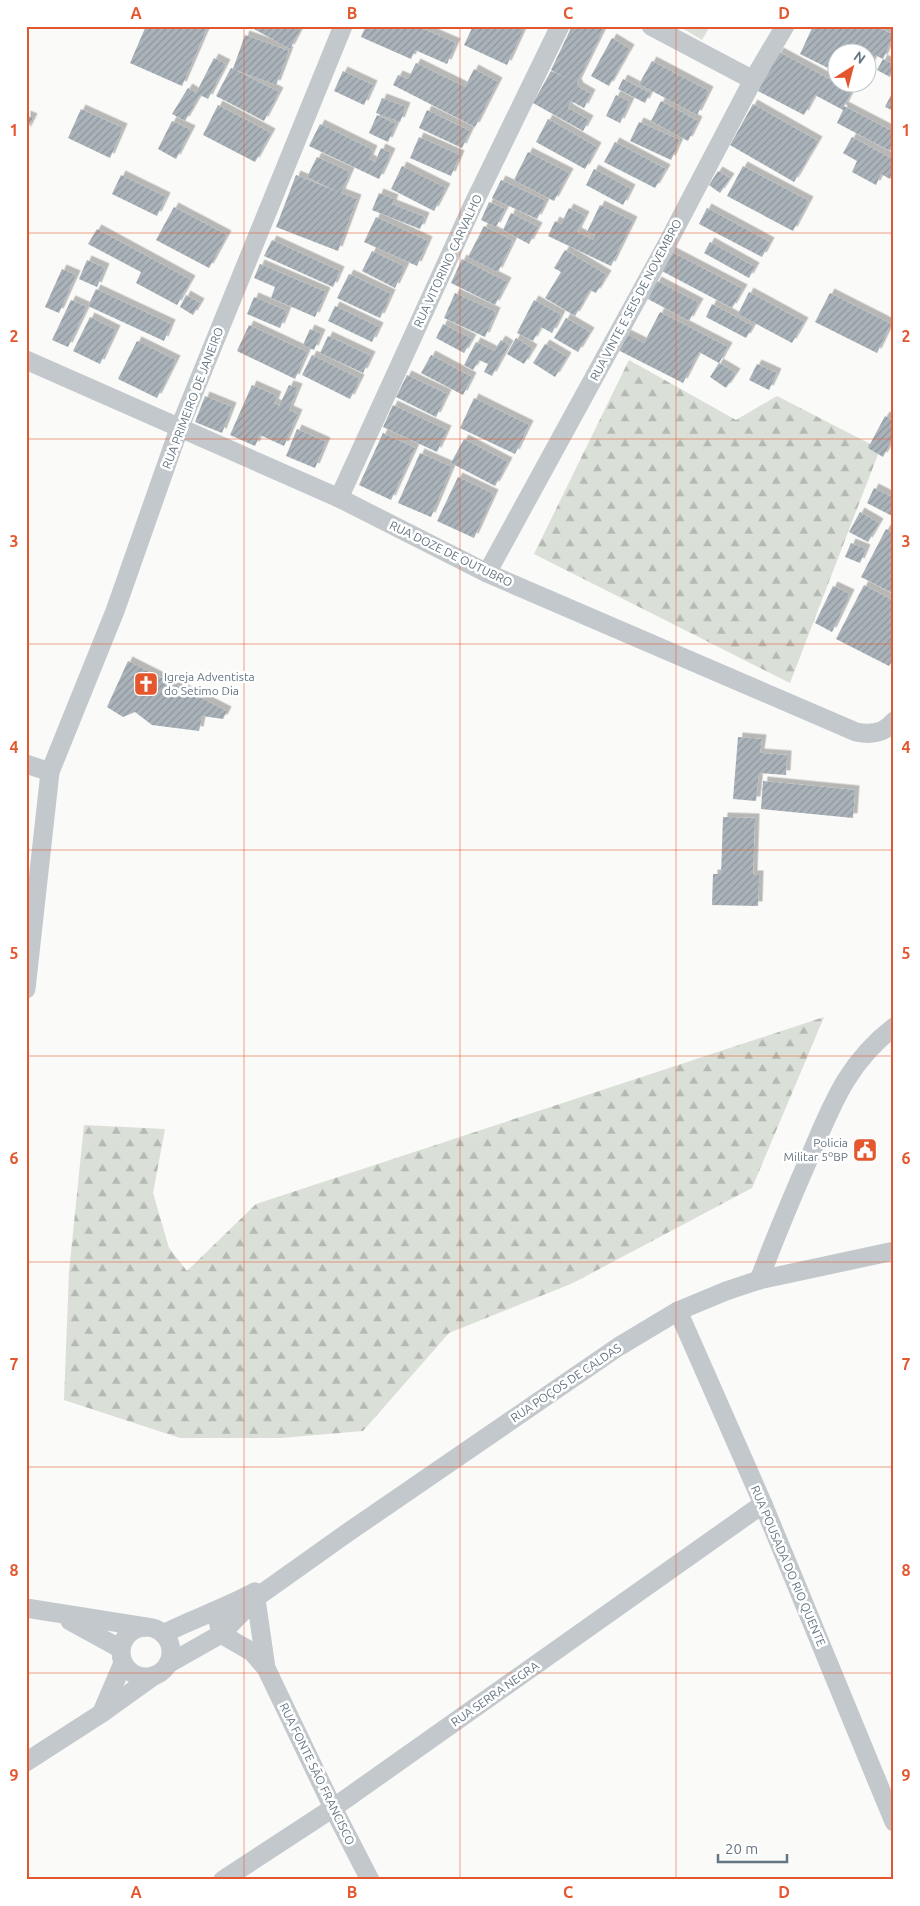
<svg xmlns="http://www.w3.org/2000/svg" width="920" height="1906" font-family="Ubuntu,sans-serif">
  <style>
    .green { fill: #dadfd7 }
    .forest { fill: url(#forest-firs) }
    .building { fill: url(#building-hatch); filter: url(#shadow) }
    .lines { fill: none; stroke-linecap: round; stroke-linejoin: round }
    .street { stroke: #c3c8cc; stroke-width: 19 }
    .grid { fill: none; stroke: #e4572e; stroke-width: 1; stroke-opacity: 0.55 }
    .labels { text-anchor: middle; stroke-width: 5; stroke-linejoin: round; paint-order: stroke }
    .street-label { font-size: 12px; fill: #657683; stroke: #fff }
    .poi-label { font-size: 12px; fill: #657683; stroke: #fff; text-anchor: start }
    .neatline { fill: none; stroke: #e4572e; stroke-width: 2 }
    .grid-label { font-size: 16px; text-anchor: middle; font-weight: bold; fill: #e4572e }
  </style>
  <defs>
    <pattern id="forest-firs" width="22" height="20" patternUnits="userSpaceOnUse" patternTransform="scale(1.25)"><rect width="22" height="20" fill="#dadfd7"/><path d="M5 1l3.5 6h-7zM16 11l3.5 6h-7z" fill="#b4b9b4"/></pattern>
    <pattern id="building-hatch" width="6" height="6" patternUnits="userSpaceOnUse" patternTransform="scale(1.25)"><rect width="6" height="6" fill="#aab3b9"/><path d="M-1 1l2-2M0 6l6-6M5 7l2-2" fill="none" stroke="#8e969c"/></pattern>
    <filter id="shadow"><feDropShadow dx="4.5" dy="-4.5" stdDeviation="0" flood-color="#0004"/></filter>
  </defs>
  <rect width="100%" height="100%" fill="#fafaf8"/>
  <!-- green -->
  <path class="green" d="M679,26h31l-8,14z"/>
  <!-- forest -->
  <g class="forest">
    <path d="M629,360l107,60 41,-24 103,53 -90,234 -256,-129z"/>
    <path d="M824,1017l-72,171 -179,95 -124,50 -86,98 -82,7h-101l-116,-38 5,-128 15,-147 81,4 -12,64 16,55 18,23 69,-67z"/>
  </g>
  <!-- building -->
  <g class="building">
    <path d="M146,26h62l-26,60 -52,-23z"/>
    <path d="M255,26h38l7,4 -10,19 -36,-20z"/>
    <path d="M366,26h51l39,17 -9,21 -32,-14 -4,9 -50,-22z"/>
    <path d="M473,26h52l-18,39 -43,-20z"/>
    <path d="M572,26h33l-28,57 2,4 12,7 -7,14 -13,-7 -3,7 21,12 -6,11 -50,-28 18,-32 17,8 -17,-9z"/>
    <path d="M813,26h62l19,9 -11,24 11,6 -4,12 -13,-7 6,-11 -8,-4 -7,16v-19h-30v21l-38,-19z"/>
    <path d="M245,35l44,16 -13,34 -43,-16 46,23 -15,29 -48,-25 15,-28 2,1z"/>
    <path d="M612,38l18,11 -21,37 -18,-10z"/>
    <path d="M779,52l73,39 -8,15 50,26v12l-4,7 -53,-28 6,-13 -28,-15 -11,20 -46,-24z"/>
    <path d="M214,58l12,6 -18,35 -8,-4 -15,26 -13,-7 16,-26 8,5z"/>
    <path d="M652,61l57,30 -12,24 -58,-31z"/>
    <path d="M416,63l49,24 9,-18 24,13 -23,45 -82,-42 5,-10 10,4z"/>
    <path d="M343,71l30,14 -9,20 -30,-14z"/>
    <path d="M623,79l27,14 -5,10 -27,-14z"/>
    <path d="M894,89v22l-9,-4z"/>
    <path d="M616,95l14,7 -10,21 -14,-7z"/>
    <path d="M382,98l24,9 -6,15 -24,-9z"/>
    <path d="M661,101l37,20 -10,20 -37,-20z"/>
    <path d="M753,104l65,37 -24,41 -64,-37z"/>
    <path d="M218,105l53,28 -16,29 -52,-27z"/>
    <path d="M81,109l42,19 -13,30 -42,-20z"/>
    <path d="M427,110l43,21 -8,17 -43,-20z"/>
    <path d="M26,115l7,3 -7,14z"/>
    <path d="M377,115l19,9 -8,18 -19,-9z"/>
    <path d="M548,119l49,28 -12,22 -49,-27z"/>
    <path d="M172,121l19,9 -15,29 -18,-10z"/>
    <path d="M639,122l41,18 -9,20 -41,-19z"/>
    <path d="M320,124l53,26 -4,9 6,3 6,-14 10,5 -12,26 -70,-33z"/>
    <path d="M419,137l41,18 -9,21 -41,-18z"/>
    <path d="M852,137l42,23v12l-4,7 -9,-5 -5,11 -24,-13 5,-11 -14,-8z"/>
    <path d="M615,142l51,27 -11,19 -51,-26z"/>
    <path d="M528,152l41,21 -15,28 -40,-21z"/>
    <path d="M317,157l33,15 -9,21 16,6 -19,52 -62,-24 20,-52 42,17 -31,-15z"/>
    <path d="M402,166l44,22 -12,23 -43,-22z"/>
    <path d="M743,166l66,35 -16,30 -66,-35z"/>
    <path d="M594,169l37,20 -8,16 -37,-20z"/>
    <path d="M718,171l12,7 -10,15 -11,-8z"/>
    <path d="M121,175l45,22 -9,19 -45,-22z"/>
    <path d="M501,180l45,21 -9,18 -45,-21z"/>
    <path d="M379,193l15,6 -2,5 33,13 -5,12 -48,-19z"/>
    <path d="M489,202l16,7 -9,18 -15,-7z"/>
    <path d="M600,205l33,16 -22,45 -63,-30 7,-15 6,3 8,-16 16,8 -8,16 16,8 2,-5 -8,-3z"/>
    <path d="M174,207l53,28 -18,33 -53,-28z"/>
    <path d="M707,208l63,34 -8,15 -63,-33z"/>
    <path d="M511,213l27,14 -9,17 -26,-14z"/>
    <path d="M376,217l52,24 -11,25 -53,-24z"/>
    <path d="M484,226l29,15 -15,31 -30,-15z"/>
    <path d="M97,229l94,51 -14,25 -41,-22 5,-11 -53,-28z"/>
    <path d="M272,240l68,31 -7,16 -69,-31z"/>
    <path d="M710,242l45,25 -6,11 -45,-25z"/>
    <path d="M565,250l42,25 -11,18 -6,-3 -15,26 -30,-18 16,-26 -7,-4z"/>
    <path d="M372,251l33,16 -10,21 -33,-17z"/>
    <path d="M670,251l73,38 -11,19 -72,-38z"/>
    <path d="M462,259l45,23 -12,23 -44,-22z"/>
    <path d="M87,260l18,8 -8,19 -18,-8z"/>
    <path d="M260,264l66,28 -11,25 -44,-19 4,-11 -21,-9z"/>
    <path d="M62,269l14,6 -17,38 -14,-6z"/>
    <path d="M349,274l42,20 -11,24 -43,-20z"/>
    <path d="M657,281l42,22 -10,18 -41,-22z"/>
    <path d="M96,289l75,35 -7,17 -76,-35z"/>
    <path d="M749,292l55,30 -12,21 -54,-29z"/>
    <path d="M455,293l41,19 -11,25 -41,-19z"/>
    <path d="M830,293l61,31 -14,29 -62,-31z"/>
    <path d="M186,295l14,8 -7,12 -13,-8z"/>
    <path d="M254,297l33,14 -7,17 -33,-14z"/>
    <path d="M71,300l16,7 -19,40 -16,-7z"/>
    <path d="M534,300l27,15 -9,18 -11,-6 -8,14 -16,-8z"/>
    <path d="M712,304l41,22 -7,12 -40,-21z"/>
    <path d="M335,306l44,21 -7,15 -44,-21z"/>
    <path d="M660,312l68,35 -9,16 -20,-11 -16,31 -65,-33 8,-16 18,9z"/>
    <path d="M90,317l26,13 -16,34 -27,-13z"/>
    <path d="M566,318l24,14 -12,20 -24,-14z"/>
    <path d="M443,324l29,15 -8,14 -28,-15z"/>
    <path d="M249,325l58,27 -12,27 -58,-28z"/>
    <path d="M310,329l11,5 -7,16 -11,-5z"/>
    <path d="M328,336l43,20 -8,17 -43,-20z"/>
    <path d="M516,338l17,11 -9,15 -17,-10z"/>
    <path d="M501,340l8,5 -17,31 -8,-4 4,-8 -9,-4 -6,10 -9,-5 12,-23 18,9z"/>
    <path d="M137,341l39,19 -19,38 -39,-19z"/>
    <path d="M545,344l22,13 -12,20 -22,-14z"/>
    <path d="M312,355l48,24 -10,20 -48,-24z"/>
    <path d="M431,355l41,22 -9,18 -42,-22z"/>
    <path d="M719,363l17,10 -10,15 -16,-11z"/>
    <path d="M757,364l20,9 -8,17 -20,-10z"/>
    <path d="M407,375l40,19 -11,23 -40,-20z"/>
    <path d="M252,385l25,11 -3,7 5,3 10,-21 9,3 -9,22 9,4 -14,32 -24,-11 -5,11 -25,-11z"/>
    <path d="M205,396l27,11 -10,26 -27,-11z"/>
    <path d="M474,398l55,27 -14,29 -55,-26z"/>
    <path d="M393,405l54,25 -10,22 -54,-25z"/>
    <path d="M885,416l9,5v15l-11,21 -15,-9z"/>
    <path d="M297,429l29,13 -11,26 -29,-12z"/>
    <path d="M383,433l32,15 -24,52 -32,-15z"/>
    <path d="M464,439l44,23 -13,24 -44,-23z"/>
    <path d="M420,453l32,14 -21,50 -33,-14z"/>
    <path d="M458,477l36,17 -20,44 -37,-17z"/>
    <path d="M874,488l20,10v19l-27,-14z"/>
    <path d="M860,512l19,11 -11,19 -19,-10z"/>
    <path d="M886,529l8,4v61l-33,-17z"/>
    <path d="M851,543l15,6 -6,14 -15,-6z"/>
    <path d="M864,585l30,16v57l-5,8 -53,-27z"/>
    <path d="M833,586l17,8 -18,38 -17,-9z"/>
    <path d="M128,661l99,50 -4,8 -21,-3 -3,15 -47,-6 -17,-13 -12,5 -16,-10z"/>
    <path d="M738,737l24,2 -2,14 27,2 -1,20 -27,-2 -3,28 -23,-2z"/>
    <path d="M763,781l92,9 -2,28 -92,-9z"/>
    <path d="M723,817l32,1 -2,57h6l-1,31 -46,-1 1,-31h8z"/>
  </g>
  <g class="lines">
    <!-- street -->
    <g class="street">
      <path d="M651,26l102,54"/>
      <path d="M26,360l313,138 148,75 369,159c14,3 28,2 38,-11"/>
      <path d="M339,498l133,-291 88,-181"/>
      <path d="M487,573l179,-327 87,-166 32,-54"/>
      <path d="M26,764l24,8"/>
      <path d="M26,989l24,-217 65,-161 64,-182 164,-403"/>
      <path d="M759,1280c16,-42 33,-83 51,-124 22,-51 37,-93 84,-129"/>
      <path d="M678,1311l85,193 131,318"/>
      <path d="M255,1592l11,76"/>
      <path d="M26,1608l120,19"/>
      <path d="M216,1612l5,22 31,18 14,16 67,140 37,72"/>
      <path d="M70,1621l51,28"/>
      <circle cx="146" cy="1652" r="25"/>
      <path d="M163,1634c30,-15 62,-26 92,-42"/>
      <path d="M168,1664l53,-30 36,-37 90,-64 271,-186 60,-36 48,-20 33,-11 135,-29"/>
      <path d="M102,1712l21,-49"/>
      <path d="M26,1762l76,-49 53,-38"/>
      <path d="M223,1880l110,-72 430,-304"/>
    </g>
  </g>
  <!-- grid -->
  <path class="grid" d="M244,26v1854M460,26v1854M676,26v1854M26,233h868M26,439h868M26,644h868M26,850h868M26,1056h868M26,1262h868M26,1467h868M26,1673h868"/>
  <!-- icons -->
  <defs>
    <symbol id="church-square" viewBox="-11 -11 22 22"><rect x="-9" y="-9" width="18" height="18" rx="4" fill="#e4572e" stroke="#fff"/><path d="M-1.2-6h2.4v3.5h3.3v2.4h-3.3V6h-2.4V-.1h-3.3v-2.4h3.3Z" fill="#fff"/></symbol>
    <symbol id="civic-square" viewBox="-11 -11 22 22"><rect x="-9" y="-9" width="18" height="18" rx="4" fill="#e4572e" stroke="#fff"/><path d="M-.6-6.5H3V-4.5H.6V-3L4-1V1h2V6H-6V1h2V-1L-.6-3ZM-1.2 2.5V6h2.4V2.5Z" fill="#fff"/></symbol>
  </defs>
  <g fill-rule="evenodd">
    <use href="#church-square" x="132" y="670" width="28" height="28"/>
    <use href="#civic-square" x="851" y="1136" width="28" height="28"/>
  </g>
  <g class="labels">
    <!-- street labels -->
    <g class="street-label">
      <text transform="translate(448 261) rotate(-65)" y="4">RUA VITORINO CARVALHO</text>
      <text transform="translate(636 300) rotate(-62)" y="4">RUA VINTE E SEIS DE NOVEMBRO</text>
      <text transform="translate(193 398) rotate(-69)" y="4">RUA PRIMEIRO DE JANEIRO</text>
      <text transform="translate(451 554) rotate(26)" y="4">RUA DOZE DE OUTUBRO</text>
      <text transform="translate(566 1383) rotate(-34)" y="4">RUA POÇOS DE CALDAS</text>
      <text transform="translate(788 1566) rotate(67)" y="4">RUA POUSADA DO RIO QUENTE</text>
      <text transform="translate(495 1694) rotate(-35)" y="4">RUA SERRA NEGRA</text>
      <text transform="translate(317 1774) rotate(64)" y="4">RUA FONTE SÃO FRANCISCO</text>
    </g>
    <!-- poi labels -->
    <g class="poi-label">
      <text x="164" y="681">Igreja Adventista<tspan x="164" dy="14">do Setimo Dia</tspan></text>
      <text x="848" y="1147" text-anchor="end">Policia<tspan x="848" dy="14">Militar 5ºBP</tspan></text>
    </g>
  </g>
  <!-- border -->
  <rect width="920" height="1906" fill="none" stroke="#ffffff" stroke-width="55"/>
  <!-- north arrow -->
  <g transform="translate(852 68) rotate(36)"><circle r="24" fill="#ffffff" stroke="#c1c8cd"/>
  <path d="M0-4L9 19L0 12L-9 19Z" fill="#e4572e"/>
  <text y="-8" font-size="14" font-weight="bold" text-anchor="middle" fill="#657683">N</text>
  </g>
  <!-- scale -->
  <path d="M718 1854v8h69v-8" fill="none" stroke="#657683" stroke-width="2.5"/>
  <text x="725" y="1854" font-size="15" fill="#657683" stroke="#ffffff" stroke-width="4" paint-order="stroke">20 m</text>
  <rect x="28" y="28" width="864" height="1850" class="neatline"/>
  <g class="grid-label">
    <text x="136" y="19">A</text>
    <text x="352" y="19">B</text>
    <text x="568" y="19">C</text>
    <text x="784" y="19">D</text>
    <text x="14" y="136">1</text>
    <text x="906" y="136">1</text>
    <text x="14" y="342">2</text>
    <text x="906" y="342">2</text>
    <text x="14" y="547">3</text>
    <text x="906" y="547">3</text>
    <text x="14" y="753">4</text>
    <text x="906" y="753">4</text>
    <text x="14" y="959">5</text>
    <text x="906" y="959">5</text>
    <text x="14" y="1164">6</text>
    <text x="906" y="1164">6</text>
    <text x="14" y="1370">7</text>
    <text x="906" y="1370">7</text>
    <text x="14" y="1576">8</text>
    <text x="906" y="1576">8</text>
    <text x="14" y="1781">9</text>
    <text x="906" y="1781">9</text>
    <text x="136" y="1898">A</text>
    <text x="352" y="1898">B</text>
    <text x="568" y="1898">C</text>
    <text x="784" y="1898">D</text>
  </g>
</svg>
